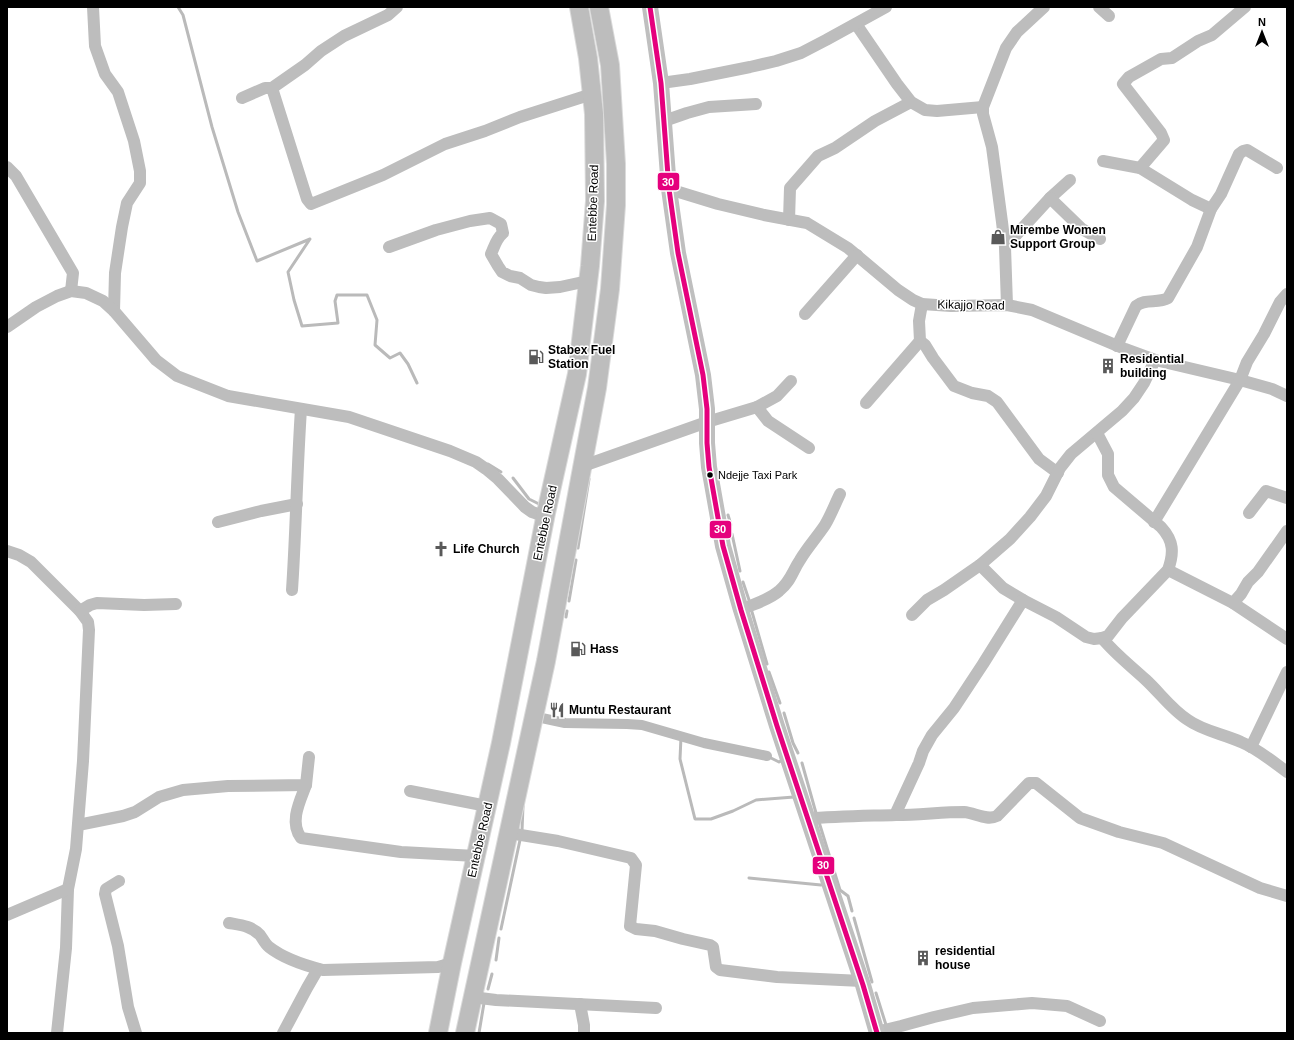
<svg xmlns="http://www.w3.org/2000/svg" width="1294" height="1040" font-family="Helvetica,sans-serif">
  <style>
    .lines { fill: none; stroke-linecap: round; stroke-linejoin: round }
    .stream { stroke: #bababa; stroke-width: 3 }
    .canal { stroke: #bababa; stroke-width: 10 }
    .primary-casing { stroke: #dbdbdb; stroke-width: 20 }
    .street { stroke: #bdbdbd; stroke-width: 12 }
    .secondary { stroke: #bfbfbf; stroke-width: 16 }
    .primary { stroke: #bdbdbd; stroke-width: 18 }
    .bus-1-casing { stroke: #fff; stroke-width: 8 }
    .bus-1 { stroke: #e5007d; stroke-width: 5 }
    .bus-dot { fill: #000; stroke: #fff; stroke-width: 1.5 }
    .labels { text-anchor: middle; stroke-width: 3; stroke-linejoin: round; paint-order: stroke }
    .bus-label { font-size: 11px; fill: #000; stroke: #fff; text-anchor: start }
    .street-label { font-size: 12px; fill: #000; stroke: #fff }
    .poi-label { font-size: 12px; font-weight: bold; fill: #000; stroke: #fff; text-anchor: start }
    .line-badge { stroke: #fff; stroke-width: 1.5 }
    .badge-label { font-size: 11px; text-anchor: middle; font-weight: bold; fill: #fff }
  </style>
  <rect width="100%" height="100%" fill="#fff"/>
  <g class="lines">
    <!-- stream -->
    <g class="stream">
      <path d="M178,7l5,8 29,112 26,85 19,49 53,-22 -22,33 6,28 8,26 36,-3 -3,-22 2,-6h30l10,25 -2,25 15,13 10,-5 8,11 9,19"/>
      <path d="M488,464l13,8"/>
      <path d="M513,478l16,21 12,6"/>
      <path d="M728,515l3,10"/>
      <path d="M732,534l8,37"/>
      <path d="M578,548l11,-69"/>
      <path d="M743,582l6,18"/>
      <path d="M569,601l7,-41"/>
      <path d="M752,612l15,52"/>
      <path d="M566,617l1,-6"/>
      <path d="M769,672l11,31"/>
      <path d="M784,713l9,30 5,10"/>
      <path d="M681,737l-1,22 15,60h16l22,-8 23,-11 38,-3"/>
      <path d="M767,756l12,6 5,-3"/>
      <path d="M802,763l14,50"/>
      <path d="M819,822l21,68 8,6 4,15"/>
      <path d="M522,831l1,-25"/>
      <path d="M749,878l72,7"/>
      <path d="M854,918l18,64"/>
      <path d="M501,929l19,-89"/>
      <path d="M496,960l3,-22"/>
      <path d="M488,989l4,-15"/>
      <path d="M876,993l10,32"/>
      <path d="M479,1033l5,-30"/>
    </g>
    <!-- canal -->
    <path class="canal" d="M537,717l28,6 62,1 15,1 62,18 63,13"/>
    <defs>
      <g id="primary">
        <path d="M438,1033l14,-70 49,-220 45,-230 31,-139 13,-108 5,-65 -1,-87 -6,-56 -9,-51"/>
        <path d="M465,1033l81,-372 51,-273 13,-99 6,-84v-41l-6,-99 -11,-58"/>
      </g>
    </defs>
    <!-- primary casing -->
    <use href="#primary" class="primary-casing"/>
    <!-- street -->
    <g class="street">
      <path d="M93,7l2,39 10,28 13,18 16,49 6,30v12l-13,20 -5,24 -7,46 -1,38"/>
      <path d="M1099,7l10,9"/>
      <path d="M856,24l41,60 14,18 14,8 12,1 46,-4"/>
      <path d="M661,83l29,-4 60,-12 26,-6 25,-8 25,-13 60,-33"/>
      <path d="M272,88l35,111 4,5 72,-29 62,-31 40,-13 35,-14 72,-23"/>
      <path d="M242,98l23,-10h7l33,-23 16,-14 23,-15 44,-21 9,-8"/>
      <path d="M664,121l23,-8 22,-6 47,-3"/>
      <path d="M1103,161l37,7 52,32 19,9"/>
      <path d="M7,167l9,9 57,97 -2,18"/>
      <path d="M1140,168l24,-28 -3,-7 -38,-49 6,-7 32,-18 11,-1 26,-17 14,-6 33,-28"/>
      <path d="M669,189l49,15 46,11 43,8 41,25 50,42 15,10 9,4 29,2 56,-1 25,5 93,39 30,11 85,20 32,9 15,7"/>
      <path d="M1050,198l20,-18"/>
      <path d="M789,220l1,-32 28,-32 17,-8 40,-27 36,-19"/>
      <path d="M389,247l47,-17 34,-9 20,-3 11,6 2,9c-7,6 -8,12 -12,21l7,12 4,6 8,4 10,2 11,7 8,2 7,1 14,-1 23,-5 5,-6"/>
      <path d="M1005,247l45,-49 32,31 18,10"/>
      <path d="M922,304l-3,17 1,20 5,4 8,13 21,28 18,7 16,3 9,6 42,57 19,14"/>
      <path d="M1007,305l-2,-58 -3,-25 -10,-75 -9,-33v-7l23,-59 11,-16 27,-25"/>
      <path d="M805,314l52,-59"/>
      <path d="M7,327l29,-20 21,-11 14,-5 15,2 17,8 11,10 42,49 21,16 51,20 121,21 101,34 26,11 10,7 12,10 27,28 7,5 12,4 2,-3"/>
      <path d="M1117,346l19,-40c9,-8 22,-2 32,-8l29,-51 14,-38 10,-15 18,-40 4,-3 4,-1 30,18"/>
      <path d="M866,403l54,-62"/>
      <path d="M757,407l11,14 41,27"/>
      <path d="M583,466l124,-44 50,-15 20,-11 14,-15"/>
      <path d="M1249,513l17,-22 21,7"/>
      <path d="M218,522l43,-11 36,-7"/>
      <path d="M1154,522l86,-142 7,-18 17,-28 16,-32 7,-8"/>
      <path d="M7,551l12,4 12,7 49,49 8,11 1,8 -6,131 -7,88 -8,40 -2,59 -9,85"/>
      <path d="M980,565l23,23 20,12"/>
      <path d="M1168,570l65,33 8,-9 7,-12 10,-10 29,-41"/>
      <path d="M292,590c4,-60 5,-121 9,-181"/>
      <path d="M1233,603l54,36"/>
      <path d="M741,610c12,-6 28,-10 38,-19 12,-10 13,-19 21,-31 7,-12 17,-23 25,-35 6,-10 10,-21 15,-31"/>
      <path d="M80,611l10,-6 7,-2 47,2 32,-1"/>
      <path d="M912,615l15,-15 17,-10 36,-25 30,-26 20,-22 16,-21 14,-28 11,-14 51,-43 12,-13 10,-15 11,-23"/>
      <path d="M1102,638c13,16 29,28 44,42 14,13 26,30 42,40 15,11 36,14 53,22 17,7 31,19 46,30"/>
      <path d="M1251,747l36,-75"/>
      <path d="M306,785c-6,16 -17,37 -5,53l100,14 75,4"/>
      <path d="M410,791l77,15"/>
      <path d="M895,815l24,-52 4,-12 9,-16 22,-27 29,-44 40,-64 33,17 30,20 8,2 8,-1 6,-2 14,-18 46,-48c6,-17 6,-29 -7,-43l-47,-40 -6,-12v-21l-11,-21"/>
      <path d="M807,819c30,-3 59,-3 89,-4 23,0 46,-3 68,-3 11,1 23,9 33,4l32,-33h7l44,35 39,14 44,11 97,45 27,8"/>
      <path d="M78,825l45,-9 12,-4 24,-15 24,-7 45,-4 78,-1 3,-28"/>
      <path d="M508,833l50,8 73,17 5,7 -6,61 6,3 19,2 28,8 27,6 3,2 3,20 4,3 57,7 85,4"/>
      <path d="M119,881l-13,8 -1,5 13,52 10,61 8,26"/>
      <path d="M7,915l61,-26"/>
      <path d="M229,923c11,2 23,3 31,12 3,4 5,9 9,12 14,11 38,19 54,23l115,-3 14,-4"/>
      <path d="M472,997l24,3 160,8"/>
      <path d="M580,1004l4,21v8"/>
      <path d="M876,1032l25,-6 33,-9 39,-9 59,-5 35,3 33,15"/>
      <path d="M283,1033l24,-45 11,-19"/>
    </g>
    <!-- secondary -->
    <path class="secondary" d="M650,7l11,76 8,106 9,64 25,122 4,34v34l2,24 14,79 18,64 36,116 86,259 14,48"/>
    <!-- primary -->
    <use href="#primary" class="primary"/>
    <defs>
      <path id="bus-1" d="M650,7l11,76 8,106 9,64 25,122 4,34v34l2,24 14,79 18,64 36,116 86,259 14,48"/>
    </defs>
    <!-- bus-1 casing -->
    <use href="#bus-1" class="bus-1-casing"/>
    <!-- bus-1 -->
    <use href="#bus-1" class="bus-1"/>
  </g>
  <!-- icons -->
  <defs>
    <symbol id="shop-bare" viewBox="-9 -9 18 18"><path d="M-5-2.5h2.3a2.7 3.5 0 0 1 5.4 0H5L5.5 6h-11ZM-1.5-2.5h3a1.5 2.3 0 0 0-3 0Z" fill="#595959" stroke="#fff" stroke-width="2.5" paint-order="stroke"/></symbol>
    <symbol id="fuel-bare" viewBox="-9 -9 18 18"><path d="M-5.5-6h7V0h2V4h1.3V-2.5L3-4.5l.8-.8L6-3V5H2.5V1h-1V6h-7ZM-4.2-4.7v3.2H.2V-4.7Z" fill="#595959" stroke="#fff" stroke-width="2.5" paint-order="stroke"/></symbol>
    <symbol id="building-bare" viewBox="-9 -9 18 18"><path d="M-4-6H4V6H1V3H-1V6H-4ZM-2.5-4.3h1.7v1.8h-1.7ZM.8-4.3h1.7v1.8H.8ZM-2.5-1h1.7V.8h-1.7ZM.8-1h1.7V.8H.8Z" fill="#595959" stroke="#fff" stroke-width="2.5" paint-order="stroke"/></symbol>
    <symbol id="church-bare" viewBox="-9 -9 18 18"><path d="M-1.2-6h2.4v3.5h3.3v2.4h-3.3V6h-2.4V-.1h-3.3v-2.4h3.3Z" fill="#595959" stroke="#fff" stroke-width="2.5" paint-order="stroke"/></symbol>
    <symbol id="restaurant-bare" viewBox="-9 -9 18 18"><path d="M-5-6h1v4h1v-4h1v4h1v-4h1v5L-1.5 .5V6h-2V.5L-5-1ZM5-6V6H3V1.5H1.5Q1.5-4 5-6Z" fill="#595959" stroke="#fff" stroke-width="2.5" paint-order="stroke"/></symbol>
  </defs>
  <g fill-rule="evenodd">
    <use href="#shop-bare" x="987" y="226" width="22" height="22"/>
    <use href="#fuel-bare" x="525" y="346" width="22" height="22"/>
    <use href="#building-bare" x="1097" y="355" width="22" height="22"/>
    <use href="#church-bare" x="430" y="538" width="22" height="22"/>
    <use href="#fuel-bare" x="567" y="638" width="22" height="22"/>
    <use href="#restaurant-bare" x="546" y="699" width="22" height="22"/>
    <use href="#building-bare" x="912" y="947" width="22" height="22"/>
  </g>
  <!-- markers -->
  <circle class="bus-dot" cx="710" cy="475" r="3.5"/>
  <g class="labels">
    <!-- bus labels -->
    <g class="bus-label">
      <text x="718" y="479">Ndejje Taxi Park</text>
    </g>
    <!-- street labels -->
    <g class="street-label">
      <text transform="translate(593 203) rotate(-88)" y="4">Entebbe Road</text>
      <text transform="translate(971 305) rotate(1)" y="4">Kikajjo Road</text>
      <text transform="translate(545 523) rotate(-78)" y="4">Entebbe Road</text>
      <text transform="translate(480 840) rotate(-77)" y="4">Entebbe Road</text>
    </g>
    <!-- poi labels -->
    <g class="poi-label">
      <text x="1010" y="234">Mirembe Women<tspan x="1010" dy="14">Support Group</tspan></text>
      <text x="548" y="354">Stabex Fuel<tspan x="548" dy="14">Station</tspan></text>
      <text x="1120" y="363">Residential<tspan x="1120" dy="14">building</tspan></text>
      <text x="453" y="553">Life Church</text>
      <text x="590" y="653">Hass</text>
      <text x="569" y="714">Muntu Restaurant</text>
      <text x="935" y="955">residential<tspan x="935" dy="14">house</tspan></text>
    </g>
  </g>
  <g class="line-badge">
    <rect x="657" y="172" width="23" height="19" rx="4" fill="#e5007d"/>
    <rect x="709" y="520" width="23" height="19" rx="4" fill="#e5007d"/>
    <rect x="812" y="856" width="23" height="19" rx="4" fill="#e5007d"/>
  </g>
  <g class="badge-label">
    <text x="668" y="186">30</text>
    <text x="720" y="533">30</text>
    <text x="823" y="869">30</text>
  </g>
  <!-- border -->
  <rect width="1294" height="1040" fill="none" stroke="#000000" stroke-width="16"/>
  <!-- north arrow -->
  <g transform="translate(1262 32)" stroke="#ffffff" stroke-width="3" paint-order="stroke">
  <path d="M0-3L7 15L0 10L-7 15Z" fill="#000000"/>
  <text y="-6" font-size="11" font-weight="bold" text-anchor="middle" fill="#000000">N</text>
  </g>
</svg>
